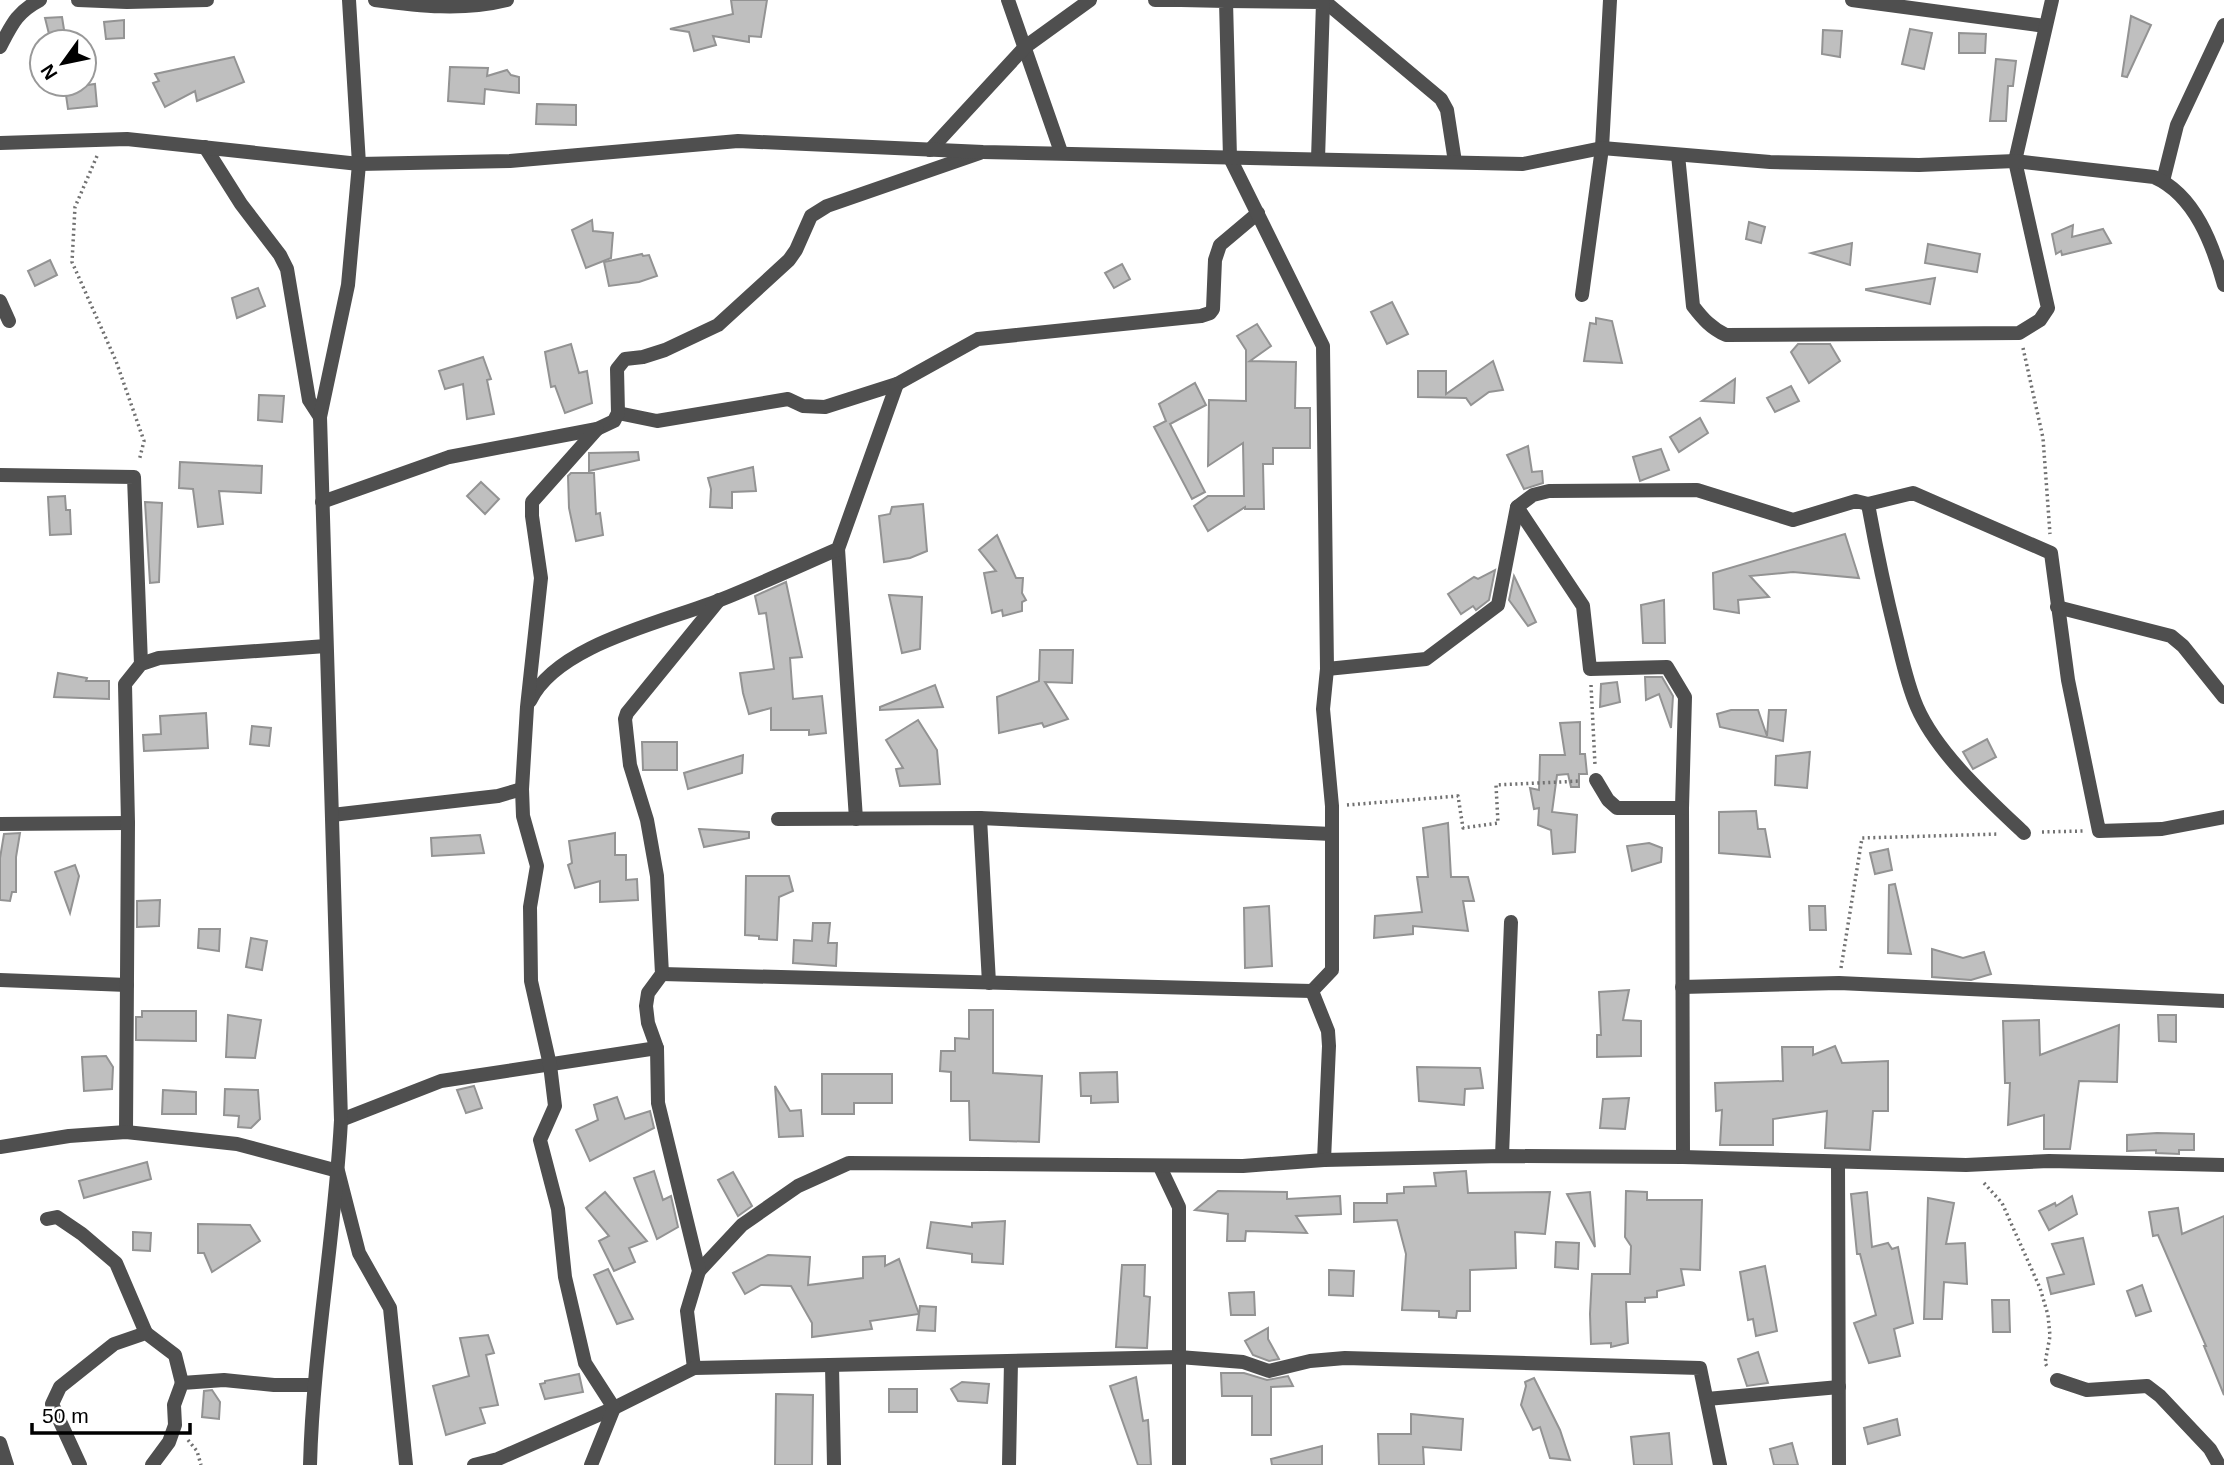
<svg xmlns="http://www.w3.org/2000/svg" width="2224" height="1465" font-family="Arial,sans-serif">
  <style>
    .building { fill: #bfbfbf; stroke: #939393; stroke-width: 2 }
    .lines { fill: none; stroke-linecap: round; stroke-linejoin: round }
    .path { stroke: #717171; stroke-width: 3.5; stroke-dasharray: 2 3.5; stroke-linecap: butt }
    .minor { stroke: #4f4f4f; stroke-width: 14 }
    .tertiary { stroke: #4f4f4f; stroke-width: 14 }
  </style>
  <rect width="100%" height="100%" fill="#fff"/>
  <!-- building -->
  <g class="building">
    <path d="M731,0h36l-6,37 -12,-1v6l-36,-6 3,9 -22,6 -5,-19 -19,-3 63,-15z"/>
    <path d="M2131,16l20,9 -24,52 -5,-1z"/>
    <path d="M62,17l4,25h-15l-6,-24z"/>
    <path d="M124,20v18l-18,1 -2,-17z"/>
    <path d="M1910,29l22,4 -8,36 -22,-5z"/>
    <path d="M1823,30l19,1 -2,26 -18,-3z"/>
    <path d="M1959,33l27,1 -1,19h-26z"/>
    <path d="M234,57l10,25 -47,19 -2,-10 -30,16 -12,-24 6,-2 -4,-7z"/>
    <path d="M1996,59l20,2 -3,25h-5l-2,35h-16z"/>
    <path d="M450,67l38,1 -1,8 20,-6 4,5 8,2v16l-34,-4 -1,15 -36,-3z"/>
    <path d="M95,84l2,22 -29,3 -3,-21z"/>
    <path d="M537,104l39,1v20l-40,-1z"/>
    <path d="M592,220l1,11 20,2 -2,25 -25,10 -14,-38z"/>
    <path d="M1749,222l16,5 -4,16 -15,-4z"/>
    <path d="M2073,225l-1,12 31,-8 8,14 -49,12 -1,-4 -5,3 -4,-20z"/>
    <path d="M1852,243l-2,22 -39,-12z"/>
    <path d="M1928,244l52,10 -3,18 -52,-9z"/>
    <path d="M642,254l1,2 6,-1 8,21 -18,6 -30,4 -5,-24z"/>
    <path d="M50,260l7,15 -22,11 -7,-15z"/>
    <path d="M1122,264l8,15 -16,9 -9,-15z"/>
    <path d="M1935,278l-5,26 -64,-14v-1z"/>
    <path d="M258,288l7,18 -28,12 -5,-20z"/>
    <path d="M1392,302l16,32 -21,10 -16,-32z"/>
    <path d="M1596,318l16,3 10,42 -38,-2 6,-38 6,1z"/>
    <path d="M1257,324l14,22 -21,15 46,1 -1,46h15v40h-37v16h-10l1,45h-19v-2l-37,24 -14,-25 14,-10h36l-1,-53 -35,23 1,-66 37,1v-51l-9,-14z"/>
    <path d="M571,344l8,29 8,-2 5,32 -27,10 -10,-27 -4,1 -6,-35z"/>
    <path d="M1798,344h32l10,17 -31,22 -18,-31z"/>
    <path d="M483,357l8,22 -4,1 7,34 -27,5 -4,-35 -18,5 -6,-18z"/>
    <path d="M1493,361l10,29 -14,2 -18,13 -5,-7 -48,-1v-26h28v23z"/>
    <path d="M1735,379l-1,24 -32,-2z"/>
    <path d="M1195,383l11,22 -36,19 35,68 -13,7 -38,-72 12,-6 -7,-17z"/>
    <path d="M1791,386l8,15 -24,11 -8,-14z"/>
    <path d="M259,395l25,1 -2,26 -24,-2z"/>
    <path d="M1700,418l8,15 -29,19 -9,-15z"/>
    <path d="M1528,446l4,26 10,-1 1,12 -19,6 -17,-34z"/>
    <path d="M1661,449l8,21 -29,11 -7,-24z"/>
    <path d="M638,452l1,8 -50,11v-18z"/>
    <path d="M180,462l82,4 -1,27 -42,-2 4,33 -25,3 -5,-38 -14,-1z"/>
    <path d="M753,467l3,24 -24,1v16l-22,-1 1,-18 -3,-11z"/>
    <path d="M571,473h23l2,41 4,-1 3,22 -27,6 -7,-33 -1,-32z"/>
    <path d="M481,482l18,17 -14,15 -18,-18z"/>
    <path d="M65,496l1,14h4l1,24 -21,1 -2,-38z"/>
    <path d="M145,502l17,1 -3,79 -9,1z"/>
    <path d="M923,504l4,47 -17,7 -26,4 -5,-46 11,-2 2,-7z"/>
    <path d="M1845,534l14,44 -66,-6 -43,4 19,21 -31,3 1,13 -25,-4 -1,-36z"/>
    <path d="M997,535l19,43h7l-1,15 4,7 -4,2v9l-19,5 -1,-6 -10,3 -8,-40 12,-2 -17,-21z"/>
    <path d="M1495,570l-6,30 -13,10 -3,-4 -12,8 -13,-20 26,-17 4,2z"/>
    <path d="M1514,576l22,46 -8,4 -19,-26z"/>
    <path d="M786,582l16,75 -12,1 3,41 29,-3 4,37 -17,2v-5h-38v-22l-22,6 -6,-21 -3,-20 34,-4 -8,-56 -7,1 -4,-18z"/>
    <path d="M889,595l33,2 -2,52 -18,4z"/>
    <path d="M1664,600l1,43h-22l-2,-38z"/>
    <path d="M1040,650h33l-1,33 -27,-1 23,37 -24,8 -2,-4 -43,10 -2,-36 42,-16z"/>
    <path d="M58,673l29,5 -1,3h23v18l-55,-2z"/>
    <path d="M1645,677h17l11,19 -2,32 -12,-34 -13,6z"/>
    <path d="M1617,682l3,20 -20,5 1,-23z"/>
    <path d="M935,685l8,22 -63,3v-3z"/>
    <path d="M1731,710h27l9,26 2,-26h17l-3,31 -63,-14 -3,-13z"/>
    <path d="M206,713l2,35 -64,3 -1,-16 18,-1 -1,-18z"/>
    <path d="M918,720l19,30 3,34 -40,2 -4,-17 7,-1 -17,-28z"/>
    <path d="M1580,722v32h5l2,20h-8v13h-8l-3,-13 -11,1 -5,37 25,3 -2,37 -22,2 -2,-24 -13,-5 1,-17 -5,1 -4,-21 9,2 1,-35h25l-5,-32z"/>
    <path d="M252,726l19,2 -2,18 -19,-2z"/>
    <path d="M1987,739l9,18 -23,12 -10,-17z"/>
    <path d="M642,742h35v28h-34z"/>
    <path d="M1810,752l-3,36 -32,-3 1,-29z"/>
    <path d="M743,755l-1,18 -54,16 -4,-16z"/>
    <path d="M1756,811l2,18h7l5,28 -51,-4v-41z"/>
    <path d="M1448,823l3,54h17l6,24h-11l5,30 -55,-5v8l-39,4 1,-22 47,-4 -5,-35h11l-5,-49z"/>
    <path d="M699,829l50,3v6l-45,9z"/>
    <path d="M20,833l-4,24v35h-4l-2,9 -10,-1v-42l4,-24z"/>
    <path d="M615,833v22h11v25l11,-1 1,21 -38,2v-21l-25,7 -7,-23 4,-2 -3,-22z"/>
    <path d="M480,835l4,18 -52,3 -1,-18z"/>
    <path d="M1649,843l13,5 -1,14 -29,9 -5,-25z"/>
    <path d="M1888,849l4,21 -17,4 -5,-21z"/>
    <path d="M75,865l4,11 -9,37 -15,-41z"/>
    <path d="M746,876h43l4,15 -14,6 -2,43 -18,-1v-3l-14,-1z"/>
    <path d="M1895,884l16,70 -23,-1 1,-68z"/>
    <path d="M160,900l-1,26 -22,1v-26z"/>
    <path d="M1269,906l3,60 -27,2 -1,-60z"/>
    <path d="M1809,906h16l1,24h-16z"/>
    <path d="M813,923h17l-2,20h9l-1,23 -43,-3 1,-23 18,1z"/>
    <path d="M199,929h21l-1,22 -21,-3z"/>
    <path d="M251,938l16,3 -5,29 -16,-3z"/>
    <path d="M1932,949l31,9 21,-6 7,22 -20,6 -39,-3z"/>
    <path d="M1629,990l-6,30 18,1v35l-44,1v-22h4l-2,-43z"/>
    <path d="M969,1010h24v63l49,3 -3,66 -69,-2 -1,-39h-18v-29l-11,-1 1,-20h14v-13l14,1z"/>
    <path d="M142,1011h54v30l-60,-1v-23h6z"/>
    <path d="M228,1015l33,5 -6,38 -29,-1z"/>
    <path d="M2158,1015h18v27l-17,-1z"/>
    <path d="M2039,1020l1,35 79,-30 -2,57 -38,-1 -9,68h-26v-34l-36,10 2,-42h-5l-2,-62z"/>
    <path d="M1835,1046l7,17 46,-2v50h-15l-3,39 -45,-2 2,-37 -54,8v26h-53l2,-35 -6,1 -1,-28 68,-2 -1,-34h31v8z"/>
    <path d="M106,1056l7,11 -1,22 -28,2 -2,-34z"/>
    <path d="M1417,1067l63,1 3,20 -18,1 -1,16 -45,-4z"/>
    <path d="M1117,1072l1,30 -27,1v-7h-10l-1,-23z"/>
    <path d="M822,1074h70v29h-38v11h-32z"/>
    <path d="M474,1086l8,22 -16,5 -9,-23z"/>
    <path d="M775,1086l15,25 11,-1 2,26 -24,1z"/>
    <path d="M225,1089l33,1 2,29 -9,9 -13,-1 1,-11 -15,-1z"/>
    <path d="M163,1090l33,2v22h-34z"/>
    <path d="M617,1097l8,22 25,-8 4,17 -64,33 -14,-31 22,-10 -4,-15z"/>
    <path d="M1629,1098l-4,31 -25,-1 3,-29z"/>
    <path d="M2157,1133l37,1v16h-15v4l-23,-1v-3l-29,1v-16z"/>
    <path d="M147,1162l4,17 -67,19 -5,-17z"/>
    <path d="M654,1171l9,29 8,-4 7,31 -21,12 -23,-61z"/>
    <path d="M1466,1171l2,22 82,-1 -5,42 -30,-2 1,36 -46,2v41h-13l-1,7 -17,-1v-6l-37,-1 4,-56 -9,-34 -43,2v-19h33v-9l17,-1v-6l32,-1 -2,-13z"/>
    <path d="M733,1172l19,34 -14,10 -20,-36z"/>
    <path d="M1218,1191l69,1v7l53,-3 1,18 -45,2 11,17 -61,-2 -1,10h-18l1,-27 -33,-4z"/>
    <path d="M1626,1191l21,1v8h55l-2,70 -19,-1 3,16 -27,6v6l-12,1v4h-19l2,41 -17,4v-4l-20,1 -1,-30 2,-40h38l1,-28 -6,-9z"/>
    <path d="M605,1192l42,49 -18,7 6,14 -21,9 -15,-30 10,-5 -23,-28z"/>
    <path d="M1590,1192l5,55 -28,-53z"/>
    <path d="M1867,1192l5,55 16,-4 4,6 6,-2 15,76 -19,6 6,27 -31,7 -15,-40 22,-8 -16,-61h-3l-6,-60z"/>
    <path d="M2072,1196l5,18 -28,16 -10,-19 16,-8 1,3z"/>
    <path d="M1928,1198l26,5 -8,41 19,-1 2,41 -23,-2 -2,37h-18z"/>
    <path d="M2178,1208l4,26 42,-18v179l-20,-49h2l-48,-111 -5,1 -4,-24z"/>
    <path d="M1005,1221l-2,43 -31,-2v-8l-45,-6 4,-26 41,5v-4z"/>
    <path d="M198,1224l52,1 10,16 -48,31 -8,-19h-6z"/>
    <path d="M133,1232l18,1 -1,18 -17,-1z"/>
    <path d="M2083,1238l11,46 -43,10 -4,-16 17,-4 -12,-30z"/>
    <path d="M1556,1242l23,1 -1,26 -23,-2z"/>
    <path d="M768,1255l42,2 -2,28 55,-7v-21l22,-1v10l14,-7 20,55 -49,7 2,8 -60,8v-14l-21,-37 -30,-1 -16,9 -12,-21z"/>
    <path d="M1122,1265h23l-1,31 6,1 -3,51 -31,-1z"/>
    <path d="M1765,1266l12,65 -21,5 -3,-17 -5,1 -8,-48z"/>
    <path d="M608,1269l25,50 -16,5 -23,-49z"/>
    <path d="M1329,1270l25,1 -1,25 -24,-1z"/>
    <path d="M2142,1285l9,26 -15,5 -9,-25z"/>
    <path d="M1254,1292l1,23h-24l-2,-22z"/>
    <path d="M1992,1300h17l1,32h-17z"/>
    <path d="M920,1306l16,1 -1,24 -18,-1z"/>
    <path d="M1268,1328v11l11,20 -10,2 -16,-6 -8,-14z"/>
    <path d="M488,1335l6,18 -8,2 12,50 -18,3 5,15 -39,12 -13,-49 36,-10 -9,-38z"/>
    <path d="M1758,1352l10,31 -21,3 -9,-27z"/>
    <path d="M1221,1373h23l23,7 21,-4 5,10 -22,1v48h-19v-39h-30z"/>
    <path d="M579,1374l4,18 -38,7 -5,-15 5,-1v-2z"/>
    <path d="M1136,1377l7,44 5,-1 3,45h-13l-28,-79z"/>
    <path d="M1534,1378l26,52 10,30 -20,-2 -10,-31 -7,3 -12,-25 5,-19 -1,-4z"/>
    <path d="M962,1382l27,2 -2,19 -29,-2 -7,-12z"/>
    <rect x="889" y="1389" width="28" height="23"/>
    <path d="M212,1390l8,12 -1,17 -17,-2 2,-26z"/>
    <path d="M776,1394l37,1 -1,70h-37z"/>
    <path d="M1411,1414l52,5 -2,31 -38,-3 1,18h-45l-1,-31h33z"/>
    <path d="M1897,1419l3,16 -32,9 -4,-16z"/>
    <path d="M1669,1433l3,32h-38l-3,-28z"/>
    <path d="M1792,1443l6,22h-24l-4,-16z"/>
    <path d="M1322,1446v19h-50l-1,-6z"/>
  </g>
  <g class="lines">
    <!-- path -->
    <g class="path">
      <path d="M97,156l-22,51 -3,55 44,99 28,80 -5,20"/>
      <path d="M2023,348l20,90 7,96"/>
      <path d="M1591,685l4,80"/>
      <path d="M1347,805l111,-9 5,32 35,-5 -2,-38 84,-4"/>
      <path d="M2042,832l41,-1"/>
      <path d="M1841,968l21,-130 137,-4"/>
      <path d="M1984,1183l18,20 38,85 8,27 2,21 -5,27 3,5"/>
      <path d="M188,1440l9,11 4,14"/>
    </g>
    <!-- minor -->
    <g class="minor">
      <path d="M78,0l49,2 80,-2"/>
      <path d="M375,0c44,6 88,11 132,0"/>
      <path d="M1008,0l53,152"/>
      <path d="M1155,0h26"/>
      <path d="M1323,0l118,99 6,11 8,52"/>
      <path d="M1852,0l193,26"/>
      <path d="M1226,1l97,1 -5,157"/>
      <path d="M0,47c12,-23 17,-35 40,-47"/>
      <path d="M205,147l36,57 39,51 7,14 22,131 11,17"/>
      <path d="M930,150l95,-103 65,-47"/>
      <path d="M1678,155l15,151c10,13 18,22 33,29l293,-2 21,-13 8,-12 -33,-147 37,-161"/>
      <path d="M2163,181l14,-56 47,-100"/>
      <path d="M1582,295l20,-147 8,-148"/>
      <path d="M0,301l9,20"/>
      <path d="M618,413l39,8 131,-22 15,7 22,1 72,-23 81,-45 223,-23 9,-3 3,-4 2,-49 5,-15 38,-32"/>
      <path d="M0,475l134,2 7,187"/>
      <path d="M322,502l127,-45 148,-28 17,-8 4,-8 -1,-44 8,-10 18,-2 22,-7 53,-25 71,-65 7,-10 15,-34 16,-10 153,-53"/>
      <path d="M1868,504c8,44 17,87 28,131 6,24 11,49 21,72 20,46 71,92 107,126"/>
      <path d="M1517,507l66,99 7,63 77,-2 18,30 -3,111 1,349"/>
      <path d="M838,549l18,270"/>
      <path d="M2057,607l114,29 12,10 41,51"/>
      <path d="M1327,669l99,-10 72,-54 19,-98 16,-12 16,-4 148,-1 96,30 63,-19 12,3 45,-11 138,60 17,127 31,151 63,-2 62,-12"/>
      <path d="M530,701c27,-57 135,-79 190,-101 40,-16 79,-34 118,-51l59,-165"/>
      <path d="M1596,780l12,20 9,8h65"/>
      <path d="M332,815l166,-19 24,-7"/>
      <path d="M980,818l9,165"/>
      <path d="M778,819l202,-1 352,16"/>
      <path d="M0,824l128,-1"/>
      <path d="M662,974l650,17 20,-21v-164l-9,-97 4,-40 -4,-323 -93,-188 -4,-157 -45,-1"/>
      <path d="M0,980l127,5"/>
      <path d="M1682,987l157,-4 385,18"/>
      <path d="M1312,991l16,40 1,15 -5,114"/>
      <path d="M341,1120l100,-39 216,-33"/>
      <path d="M126,1132l2,-309 -3,-139 16,-20 18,-6 167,-12"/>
      <path d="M0,1147l69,-11 57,-4 111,12 101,27 21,82 31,55 16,157"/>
      <path d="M1502,1156l9,-234"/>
      <path d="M1838,1162l1,303"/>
      <path d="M1160,1167l19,40v258"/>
      <path d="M47,1219l10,-2 25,17 34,29 30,70"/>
      <path d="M699,1271l43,-46 56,-39 51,-23 394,3 81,-6 178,-4 181,1 283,8 83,-4 175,4"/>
      <path d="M832,1365l2,100"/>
      <path d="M694,1368l-7,-57 12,-40 -41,-168 -1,-55 -9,-25 -2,-17 2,-13 14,-19 -5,-98 -10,-56 -17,-55 -5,-46 2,-6 92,-113"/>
      <path d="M2057,1380l30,10 60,-4 13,10 50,53 9,16"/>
      <path d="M1707,1399l132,-12"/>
      <path d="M0,1443l7,22"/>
      <path d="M80,1465l-28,-61 8,-17 54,-43 32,-11 29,22 7,28"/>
      <path d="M152,1465l17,-23 6,-17 -1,-20 8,-22 42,-3 50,5h40"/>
      <path d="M310,1465c3,-115 25,-229 31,-345l-21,-703 28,-132 11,-121 -10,-164"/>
      <path d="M474,1465l24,-6 116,-51 80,-40 485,-11 64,5 26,9 41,-10 35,-3 355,10 20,97"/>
      <path d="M591,1465l23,-57 -29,-45 -20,-86 -7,-68 -18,-69 15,-34 -5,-41 -19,-84 -1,-74 7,-41 -14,-50 -1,-27 5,-82 14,-129 -9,-62v-14l65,-73"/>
      <path d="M1009,1465l2,-104"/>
    </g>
    <!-- tertiary -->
    <path class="tertiary" d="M0,143l127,-4 232,25 151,-3 228,-20 245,11 540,12 79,-16 168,14 149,3 96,-4 139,16c41,18 59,68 70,108"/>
  </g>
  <!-- north arrow -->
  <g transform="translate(63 63) rotate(237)"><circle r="33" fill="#ffffff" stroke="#999999" stroke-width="2"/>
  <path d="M0-5L12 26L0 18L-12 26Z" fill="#000000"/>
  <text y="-10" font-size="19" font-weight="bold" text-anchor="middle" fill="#000000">N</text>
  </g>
  <!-- scale -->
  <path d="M32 1423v10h158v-10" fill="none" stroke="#000000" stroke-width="3.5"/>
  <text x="42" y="1423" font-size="21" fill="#000000" stroke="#ffffff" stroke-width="5" paint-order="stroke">50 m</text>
</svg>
